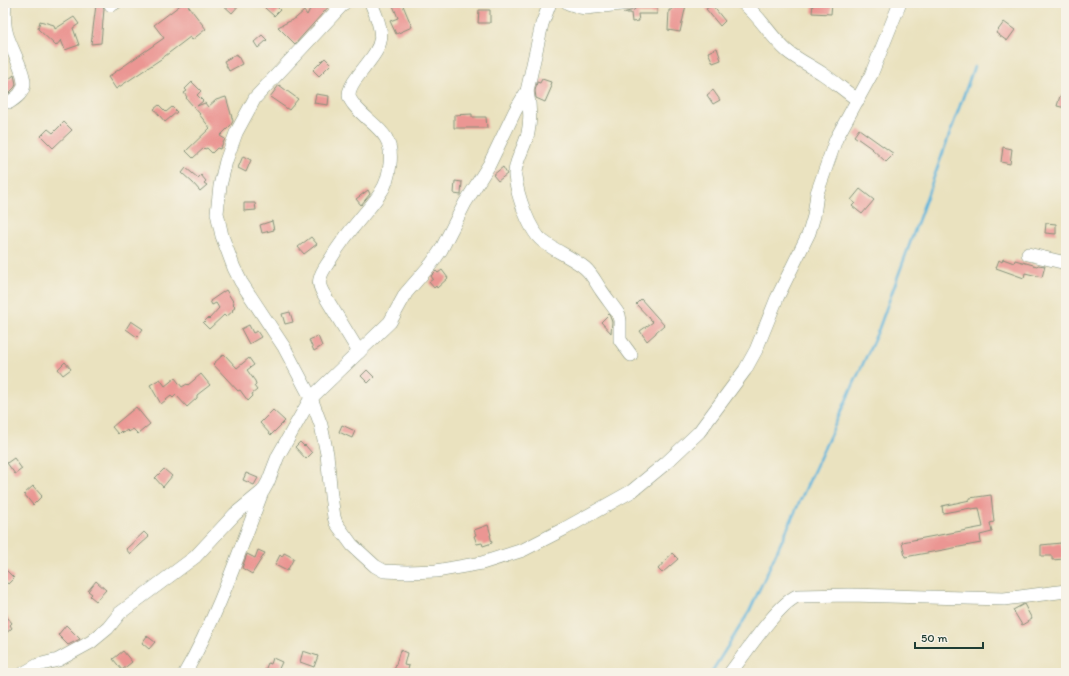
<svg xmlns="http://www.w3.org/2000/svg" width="1069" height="676" font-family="Itim,sans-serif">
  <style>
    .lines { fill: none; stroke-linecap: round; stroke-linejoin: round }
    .stream { stroke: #60b5dc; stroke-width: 2.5 }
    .building { fill: #eb9693 }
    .minor-casing { stroke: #84907a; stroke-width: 14 }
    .minor { stroke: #fff; stroke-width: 13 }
  </style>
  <rect width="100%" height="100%" fill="#f7f3e8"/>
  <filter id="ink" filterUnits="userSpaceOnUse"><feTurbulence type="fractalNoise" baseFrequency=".025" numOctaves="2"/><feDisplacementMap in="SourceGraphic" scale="8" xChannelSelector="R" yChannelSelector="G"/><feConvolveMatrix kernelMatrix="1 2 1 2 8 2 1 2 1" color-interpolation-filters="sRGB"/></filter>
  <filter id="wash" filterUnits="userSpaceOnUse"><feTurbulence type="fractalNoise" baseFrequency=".012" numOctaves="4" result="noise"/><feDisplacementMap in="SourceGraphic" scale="16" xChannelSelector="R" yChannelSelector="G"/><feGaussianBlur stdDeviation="0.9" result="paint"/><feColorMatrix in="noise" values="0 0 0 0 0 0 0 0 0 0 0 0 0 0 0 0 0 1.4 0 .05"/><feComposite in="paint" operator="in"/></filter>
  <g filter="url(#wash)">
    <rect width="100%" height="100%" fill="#eae2bf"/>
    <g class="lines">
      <!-- stream -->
      <path class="stream" d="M711,673l38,-61 129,-281 96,-264"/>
    </g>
    <g id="blocks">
      <!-- building -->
      <g class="building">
        <path d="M183,3h3l20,26 -14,11 -2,-3 -29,22 -45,30 -8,-12 56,-39 -10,-13z"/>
        <path d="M221,3h20l-9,10z"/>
        <path d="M269,3h4l7,7 -6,6 -9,-8z"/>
        <path d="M313,3h5l5,2 1,-2h8l-37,41 -17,-17 18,-9 8,-7 3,4z"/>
        <path d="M392,3h10l10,24 -16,7 -6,-13 8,-3z"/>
        <path d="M673,3l13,2 -6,27 -12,-2 1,-20h3z"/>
        <path d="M813,3h19l-1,11 -19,-1z"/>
        <path d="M96,5h7l1,4 -3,34 -10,1z"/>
        <path d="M712,5l13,16 -5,5 -14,-17z"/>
        <path d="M649,6h8v8h-19l1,7 -7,1 -1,-9h-8l11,-3 3,-3z"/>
        <path d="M479,10h11v13h-12z"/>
        <path d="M74,17l5,7 -6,4 6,17 -14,5 -4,-10 -5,6 -18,-17 2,-8 14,4 1,4z"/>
        <path d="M1004,22l11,8 -8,11 -11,-8z"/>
        <path d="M262,35l5,5 -9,8 -4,-6z"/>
        <path d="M717,48l4,12 -8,3 -5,-11z"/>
        <path d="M237,54l5,10 -13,7 -5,-10z"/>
        <path d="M325,58l6,6 -12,12 -6,-6z"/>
        <path d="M14,75l2,9 -1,3 -7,7 -5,-1v-9z"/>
        <path d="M542,79l9,3 -1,3 2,1 -7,16 -9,-4 -1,-7 2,-9 3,1z"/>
        <path d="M192,82l9,9 -4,4 6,6 -6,5 8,-3 3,4 8,-7 10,-3 7,24 -2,4 -11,11 5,3 -5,10 -3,-1 -5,5 -5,-5 -2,1 -1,-1 -11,10 -7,-7 24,-23 -11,-14h1l-14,-16 1,-1 -3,-4 3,-2 -2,-2z"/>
        <path d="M279,85l19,14 -9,11 -19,-13z"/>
        <path d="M713,90l7,10 -7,4 -6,-9z"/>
        <path d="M316,94l13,2 -1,9 -14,-2z"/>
        <path d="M1060,96l6,2v10l-9,-2z"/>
        <path d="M159,105l7,7 6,-5 5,5 -12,10 -11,-13z"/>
        <path d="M472,114v3h14l1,11h-33v-13z"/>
        <path d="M64,122l8,8 -19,18 -12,-12 7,-7 5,4z"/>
        <path d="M859,129l35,25 -8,8 -15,-14 -17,-12z"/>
        <path d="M1003,147l9,2 -2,15 -9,-2z"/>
        <path d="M243,156l8,4 -5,12 -8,-4z"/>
        <path d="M503,167l4,7 -9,7 -5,-6z"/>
        <path d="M186,168l12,10 3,-3 5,6 -2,2 3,2 -7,6 -7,-8 -11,-10z"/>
        <path d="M455,181l7,1 -1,13 -7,-1z"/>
        <path d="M860,189l14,11 -12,14 -10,-8 3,-3 -4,-3z"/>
        <path d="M368,190l2,4 -9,11 -5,-6z"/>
        <path d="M244,203h11l1,7 -12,1z"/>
        <path d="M272,221l2,9 -12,3 -2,-8z"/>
        <path d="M1046,223l10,1v10l-11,-1z"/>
        <path d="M311,237l6,7 -13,10 -6,-7z"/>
        <path d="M1003,259l11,4 1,-3 22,6 1,-1 7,1 -3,11 -17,-4 -1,5 -28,-10 3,-8 3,2z"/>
        <path d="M442,270l6,8 -11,10 -1,-2 -2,2 -5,-6 4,-3 -2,-3 5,-5 2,2z"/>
        <path d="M226,290l8,13 -1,1 2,2 -1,1 1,1 -3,2 1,1 -7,6 -2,-2 -15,14 -6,-6 5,-5 1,1 10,-11 -3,-5 -4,2 -2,-4z"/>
        <path d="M641,299l23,26 -8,7v1l-9,8 -7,-10 13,-9 -17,-18z"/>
        <path d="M290,312l3,10 -8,2 -3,-10z"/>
        <path d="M609,314l3,8 -1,11 -10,-11z"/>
        <path d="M131,321l12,8 -6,8 -11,-8z"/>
        <path d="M249,325l4,8 4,-2 4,6 -12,7 -8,-15z"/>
        <path d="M318,336l4,10 -8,5 -5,-11z"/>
        <path d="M224,354l13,14 12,-10 5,7 -7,5 8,11 1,3 -2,2 3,4 -5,4 1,2 -5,5 -8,-11 -2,1 -25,-27z"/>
        <path d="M65,362l6,7 -8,6 -5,-6z"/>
        <path d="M367,370l7,7 -6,6 -7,-7z"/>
        <path d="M201,374l9,11 -13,10v3l-10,9 -11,-12 -3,3 -2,-2 -10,8 -11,-19 10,-6 5,7 10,-8 7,9 5,-3 1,1z"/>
        <path d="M136,407l14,17 -12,10 -5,-5 -4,3 -2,-2 -4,3 -2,-2 -3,3 -6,-7z"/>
        <path d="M273,410l12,11 -14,14 -11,-12z"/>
        <path d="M342,425l13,6 -3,7 -13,-6z"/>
        <path d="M300,442l4,4 1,-1 7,8 -6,6 -11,-12z"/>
        <path d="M14,458l8,11 -7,5 -8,-11z"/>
        <path d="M164,469l8,7 -9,11 -8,-9z"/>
        <path d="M246,473l12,5 -4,7 -11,-5z"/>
        <path d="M33,486l9,10 -9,9 -9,-11z"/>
        <path d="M991,495l3,27 -4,1 2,9 -12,3 1,8 -76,14 -3,-15 81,-15 -4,-19 -8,1v-1l-28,5 -1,-7 28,-6v-2z"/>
        <path d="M488,525l3,10h-1l2,8 -9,3 -1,-3 -5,1 -3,-8 2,-1 -2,-5z"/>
        <path d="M144,532l5,5 -19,17 -4,-5z"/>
        <path d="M1061,543l1,5h1l1,11 -12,1v-4h-11v-11z"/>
        <path d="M258,550l7,3 -13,21 -10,-6 5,-14 8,4z"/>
        <path d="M284,553l10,5 -7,13 -12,-6 5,-10 2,2z"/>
        <path d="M672,553l6,6 -16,14 -4,-4z"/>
        <path d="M3,567l11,11 -6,6 -5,-5z"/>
        <path d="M96,581l10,9 -10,11 -6,-5 2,-2 -4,-3z"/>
        <path d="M1024,604l8,15 -10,6 -9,-15z"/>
        <path d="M3,612l9,11 -2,2 2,3 -9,8z"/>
        <path d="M66,625l14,14 -12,6 -10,-10z"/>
        <path d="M147,636l8,6 -6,7 -7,-6z"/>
        <path d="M400,650l7,3 -3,12 5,1 -2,7 -13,-2z"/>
        <path d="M123,651l9,11 -10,8 -9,-11z"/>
        <path d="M303,651l15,5 -4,11 -14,-5z"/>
        <path d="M273,658l9,4 -5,11h-13l4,-10 3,1z"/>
      </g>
    </g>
  </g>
  <g filter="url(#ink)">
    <use href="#blocks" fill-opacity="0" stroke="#84907a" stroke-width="1"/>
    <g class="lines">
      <defs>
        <g id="minor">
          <path d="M344,3l-89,95 -19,35 -10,28 -6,25 -3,27 5,23 12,32 7,14 43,65 27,51 10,27 6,29 4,42 3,21 2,6 16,22 23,21 9,5 23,1 29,-1 46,-8 41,-13 41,-21 68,-38 34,-28 33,-31 46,-62 11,-20 21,-52 32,-65 5,-17 3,-23 19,-54 35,-64 29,-72"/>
          <path d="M568,3l12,4 6,1 44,-5"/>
          <path d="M743,3c17,13 27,33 44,48 11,9 24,15 36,23 12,8 23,18 35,26"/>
          <path d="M111,5l4,-2"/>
          <path d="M527,91c3,14 4,28 1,42 -3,14 -14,29 -13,43 2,18 14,56 29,66 13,10 29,16 41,26 7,6 11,15 16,22 6,9 12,16 18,25l1,6v19l11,15"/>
          <path d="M3,101l7,1c7,-5 12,-8 14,-17 1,-12 -13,-37 -17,-50 -3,-10 -3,-22 -2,-32"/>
          <path d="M1028,254l38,9"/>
          <path d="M359,352l-36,-59c-2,-4 -5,-9 -3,-14 1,-7 6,-13 10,-19 9,-15 19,-28 30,-41 7,-9 15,-17 21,-27 5,-7 8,-19 9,-28 4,-33 -18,-37 -36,-59 -2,-3 -5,-6 -5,-10 0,-7 5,-14 9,-19 24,-32 30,-34 13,-73"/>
          <path d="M24,673l14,-8 20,-5 33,-18 17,-14 12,-15 75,-56 40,-43 28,-23 5,-9 10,-26 33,-58 79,-76 16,-29 26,-30 9,-13 24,-47 24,-38 26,-54 12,-20 15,-67 8,-21"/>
          <path d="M185,673c32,-56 53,-118 76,-178"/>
          <path d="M730,673c15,-19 47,-68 67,-77l53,-1 154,4 62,-8"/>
        </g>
      </defs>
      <!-- minor casing -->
      <use href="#minor" class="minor-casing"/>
      <!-- minor -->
      <use href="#minor" class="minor"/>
    </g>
  </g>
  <!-- margin -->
  <rect width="1069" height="676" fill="none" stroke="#f7f3e8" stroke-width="16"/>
  <!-- scale -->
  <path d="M915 642v6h68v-6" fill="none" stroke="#1f3d34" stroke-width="2"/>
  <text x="921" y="642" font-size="12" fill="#1f3d34" stroke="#f7f3e8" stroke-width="3" paint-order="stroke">50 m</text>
</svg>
